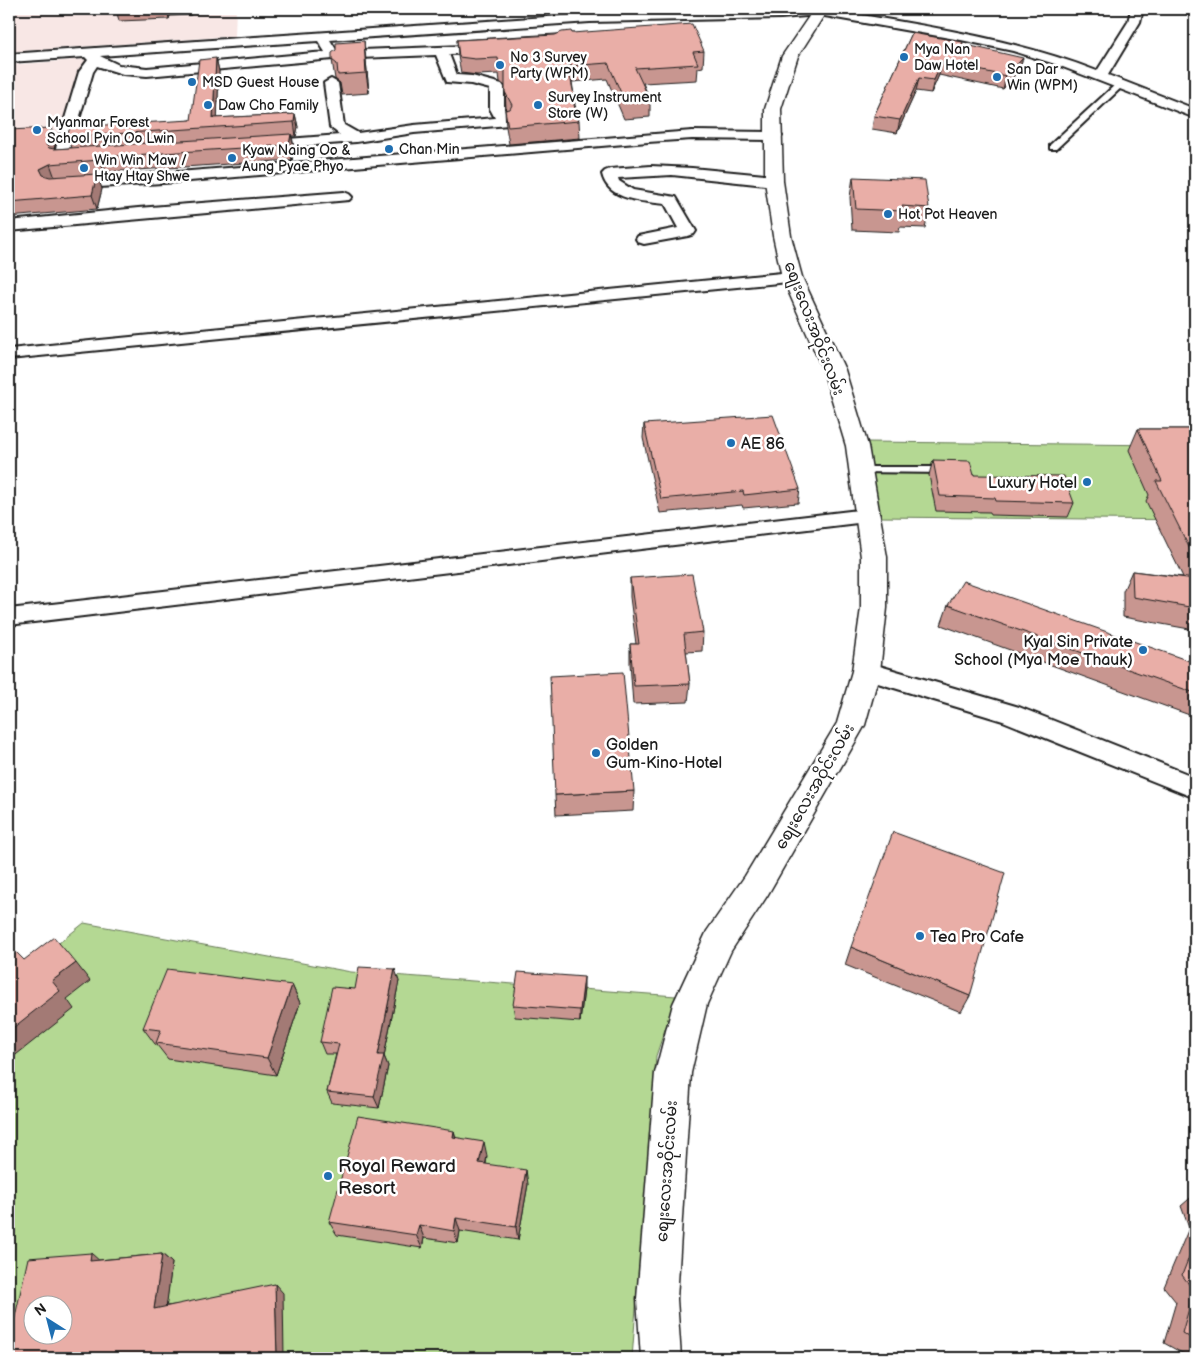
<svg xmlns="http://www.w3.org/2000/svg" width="1204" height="1367" font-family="'Balsamiq Sans','Noto Sans Myanmar',sans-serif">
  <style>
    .built { fill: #f8e7e5 }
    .green { fill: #b4d893; stroke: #687a58; fill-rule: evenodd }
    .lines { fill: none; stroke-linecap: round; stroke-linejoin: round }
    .service-casing { stroke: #1c1c1c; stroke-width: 4 }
    .minor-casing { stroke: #1c1c1c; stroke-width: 4 }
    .tertiary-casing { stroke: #1c1c1c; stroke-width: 3 }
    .service { fill: #fff; fill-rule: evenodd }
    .minor { fill: #fff; fill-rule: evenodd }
    .tertiary { fill: #fff; fill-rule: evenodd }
    .wall { fill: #c89690; stroke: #1c1c1c }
    .shaded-wall { fill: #a37a75; stroke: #1c1c1c }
    .building { fill: #e9aea7; stroke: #1c1c1c; fill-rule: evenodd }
    .poi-dot { fill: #1f6fb2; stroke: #fff; stroke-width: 2 }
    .labels { text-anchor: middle; stroke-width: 5; stroke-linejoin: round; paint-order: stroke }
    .far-poi-label { font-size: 14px; fill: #1c1c1c; stroke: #fff; text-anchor: start }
    .street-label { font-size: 16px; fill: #1c1c1c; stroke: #fff }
    .poi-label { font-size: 16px; fill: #1c1c1c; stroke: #fff; text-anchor: start }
    .near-poi-label { font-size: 19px; fill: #1c1c1c; stroke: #fff; text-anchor: start }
  </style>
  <rect width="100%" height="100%" fill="#fff"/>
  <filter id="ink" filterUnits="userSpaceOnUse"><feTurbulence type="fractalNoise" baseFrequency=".02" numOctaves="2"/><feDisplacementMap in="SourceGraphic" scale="10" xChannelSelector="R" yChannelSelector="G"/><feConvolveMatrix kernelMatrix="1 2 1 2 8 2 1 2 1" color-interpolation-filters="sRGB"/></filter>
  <g filter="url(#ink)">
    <!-- built -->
    <g class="built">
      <path d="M9,9h227l-1,27 -226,16z"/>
      <path d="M88,59l-45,137 -34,3v-134z"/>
    </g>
    <!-- green -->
    <g class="green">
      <path d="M866,442l306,3 23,75 -316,-3z"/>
      <path d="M84,923l267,49 325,24 -20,60 -24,302h-623v-375zM32,1304h30v30h-30z"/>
    </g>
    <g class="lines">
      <defs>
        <g id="service">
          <path d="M1116,84l7,2 -67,63h-6v-4z"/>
          <path d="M860,467h88l5,3 -5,3 -92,-1 -1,-2 1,-2z"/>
        </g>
        <g id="minor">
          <path d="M827,9c91,16 183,28 270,62l31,-49 3,-13h12l-3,13 -32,53 87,34v9l-140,-54 -42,-13 -52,-11 -142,-25 -38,3 -191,4 -260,18 7,11 152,-6 6,4 -6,4 -40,1 8,21 15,1 30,8 2,3v22l7,13 -2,3 -95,8 -58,9 -95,7 -5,-1 -2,-3 2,-3 5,-1 79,-6 -10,-8 -6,-44 7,-4 7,4 6,42 14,8 56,-8 81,-7 -5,-9v-20l-19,-5 -24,-2 -11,-27 -103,4 -186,17 -24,-2 -26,-8 -4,6 -24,81 19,1 2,3 -2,3c-10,3 -23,4 -33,1l-2,-3 26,-86 9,-12 -3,-3 -76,5v-8l581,-40zM318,41l7,11 -178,16 -28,-3 -19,-9z"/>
          <path d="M692,131l83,1 5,1 2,3 -2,3 -5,1 -83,-1 -44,3 -470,40 -110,7 -5,-2 -3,-3 3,-3 5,-2 110,-7z"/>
          <path d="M651,166l41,2 82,8 5,2 3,3 -3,3 -5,2 -102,-11 -54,3 1,3 14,9 43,7 20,34 -2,3 -6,2 -44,8 -6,-2 -2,-3 2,-3 40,-8 -13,-24c-22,-3 -57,-3 -63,-30l3,-3 5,-2z"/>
          <path d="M344,192l5,2 3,3 -3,3 -340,31v-10l129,-13z"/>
          <path d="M792,272l6,1 2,4 -2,4 -789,78v-10z"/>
          <path d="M867,509l7,2 3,5 -3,5 -865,104v-16z"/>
          <path d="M866,662l153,45 176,70v21l-192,-77 -145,-44 -4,-6 4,-6z"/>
        </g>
        <path id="tertiary" d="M814,9h14l-30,47 -17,53 2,72 8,55 11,41 43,93 23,76 19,111v51l-7,63 -15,54 -98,171 -36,55 -24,53 -16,69 -14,226 4,59h-40l-4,-59 18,-226 18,-69 34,-73 38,-55 92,-153 15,-52 9,-63v-51l-15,-111 -23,-76 -41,-93 -9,-41 -8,-55v-72l17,-53z"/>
      </defs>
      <!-- service casing -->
      <use href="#service" class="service-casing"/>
      <!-- minor casing -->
      <use href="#minor" class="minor-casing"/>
      <!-- tertiary casing -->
      <use href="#tertiary" class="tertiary-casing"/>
      <!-- service -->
      <use href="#service" class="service"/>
      <!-- minor -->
      <use href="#minor" class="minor"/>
      <!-- tertiary -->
      <use href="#tertiary" class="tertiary"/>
    </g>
    <!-- wall -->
    <g class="wall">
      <path d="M116,9h77l-2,6 -21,1 -1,3 -50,2z"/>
      <path d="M572,33l132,18 -1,16 -5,1 -1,12 -54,3 7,17v17l-26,2 -17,-40 -35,3 2,13 1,10 4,16 1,17 -71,6 -3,-17 -1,-17h2l-1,-1 -1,-23 -5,-4 -1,-8 -22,1 -16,-2 -3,-17 -1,-16z"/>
      <path d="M912,33l51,11 56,26 -16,19 -64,-14 -8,18 -15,-2 -19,42 -25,-4 2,-13z"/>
      <path d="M216,58l3,13 -2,47 78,-4 3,13 -2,9h-4l2,12 -2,12 -186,12 -1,3h-8l5,14 -5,20 -88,8v-87l47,12 -2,7 17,-1 -4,-11 124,-17z"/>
      <path d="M332,60h34l3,33 -27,2 -2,-12 -5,-4z"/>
      <path d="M853,177l76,31 -4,20 -25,-1 -1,5 -47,-2 -2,-33z"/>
      <path d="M644,424l156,65 -2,14 -55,5 -1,-3 -82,8 -17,-75z"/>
      <path d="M1194,426h1v204l-72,-13v-26l9,-20 51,6 -37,-76 3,-6 -20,-45 9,-21h54z"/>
      <path d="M933,460l41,15 100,28 -6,14 -77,-2 -1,-3 -54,-1 -7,-36z"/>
      <path d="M630,578l73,54 -1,19 -16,1 4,32 -2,18 -55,2 -3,-41v-19h6l-6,-47z"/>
      <path d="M948,605l244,57 3,-11v66l-254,-92z"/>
      <path d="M634,791l-1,20 -77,4 -1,-20z"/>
      <path d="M851,947l119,49 -9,16 -116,-47z"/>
      <path d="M399,981l-15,75 4,10 -9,42 -47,-5 -5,-11 9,-38h-11l-5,-12 35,-53z"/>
      <path d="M292,985l8,18 -24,72 -108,-16 -11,-14 -2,-1 -12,-16z"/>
      <path d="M584,989l-4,33 -65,-5 -2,-12z"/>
      <path d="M454,1131l2,7 31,18 -1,8 42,20 -10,56 -58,-9 -2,12 -34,-5 -2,10 -85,-13 -8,-13z"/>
      <path d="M1195,1194v164h-4l-27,-15 12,-41 -12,-15 25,-59 -8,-22z"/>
      <path d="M162,1254l10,9 -6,43 117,-13 -268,56 -6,-3 90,-86z"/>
    </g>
    <!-- shaded-wall -->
    <g class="shaded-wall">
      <path d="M167,9h1l2,7 -1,3z"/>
      <path d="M189,9h4l-2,6z"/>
      <path d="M364,41l2,19 3,33 -3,-20z"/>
      <path d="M216,58l3,13 -2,56 -4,-9z"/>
      <path d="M1023,58l-4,12 -16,19 3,-13z"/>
      <path d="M942,62l-3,13 -8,18 3,-13z"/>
      <path d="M919,78l-3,13 -19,42 3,-13z"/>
      <path d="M295,114l3,13 -2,9 -2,-14z"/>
      <path d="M51,128l5,14 -5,17 -5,-14z"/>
      <path d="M291,134l3,14 -2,12 -3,-15z"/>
      <path d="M101,157l5,15 -1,3 -5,-15z"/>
      <path d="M50,164l5,14 -9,6 -6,-15z"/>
      <path d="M97,174l5,15 -5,20 -5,-14z"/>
      <path d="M76,963l14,18 -23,18 7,10 -62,49 -3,-4v-23l43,-50z"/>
      <path d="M395,969l4,12 -15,75 4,10 -9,42 -5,-11 4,-42z"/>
      <path d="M584,977v12l-4,33v-12z"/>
      <path d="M292,985l8,18 -24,72 -9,-17z"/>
      <path d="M454,1131l4,15 -5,-9z"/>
      <path d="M484,1142l3,14 -4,21 -4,-14z"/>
      <path d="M526,1170l2,14 -10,56 -2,-13z"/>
      <path d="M456,1218l4,13 -2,12 -4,-12z"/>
      <path d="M419,1225l5,13 -2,10 -6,-13z"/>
      <path d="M91,1253l11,10 -12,-2z"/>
      <path d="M162,1254l10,9 -7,54 -11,-8z"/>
      <path d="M275,1284l8,9 1,65h-7z"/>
    </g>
    <!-- building -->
    <g class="building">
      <path d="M692,24l12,27 -11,1 5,12 -63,4 15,32 -25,2 -17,-39 -40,3 6,29h-3l8,26 -71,6 -3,-17 5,-1 2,-4 -7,-13v-21l-6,-6 -1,-7 -23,1 -16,-2 -2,-17 98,-5 7,-3 9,-1 1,2z"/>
      <path d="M912,33l51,9 -1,2 61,14 -17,18 -64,-14 -8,18 -15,-2 -19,42 -26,-4z"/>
      <path d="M364,41l2,32 -28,2 -1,-11 -5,-4v-7l4,-3v-7z"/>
      <path d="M216,58l-3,60 82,-4 -1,8 -227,15 3,-10 121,-7 8,-60z"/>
      <path d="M51,128l-5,17 3,3 5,1 237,-15 -2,11 -188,12 -1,3 -50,4 -10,5 3,6 7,2 47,-3 -5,21 -83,7v-72z"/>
      <path d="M853,177l72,3 4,28 -27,-2 1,5 -47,-2z"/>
      <path d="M773,415l27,74 -56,6 -1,-4 -82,8 -17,-75z"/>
      <path d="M1138,429h57v59h-5l5,10v61l-39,-78h6z"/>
      <path d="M933,460l37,1 4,14 90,1 10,27 -78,-2 -1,-3 -55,-2z"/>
      <path d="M1132,571l63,8v29l-62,-11z"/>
      <path d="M692,574l11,58 -19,2 6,50 -56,2 -4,-42h9l-9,-66z"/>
      <path d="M963,581l232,82v30l-247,-88z"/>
      <path d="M623,672l11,119 -79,4 -5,-119z"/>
      <path d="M893,832l112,41 -35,123 -119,-49z"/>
      <path d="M54,937l22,26 -24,18 8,10 -51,40v-74l7,-5 8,8z"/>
      <path d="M359,967l36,2 -17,86h6l-10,42 -47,-5 12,-48 -19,-2 12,-55 23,2z"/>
      <path d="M167,969l125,16 -25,73 -111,-15 5,-13 -18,-2z"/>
      <path d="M518,972l66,5 -4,33 -67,-5z"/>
      <path d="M358,1116l96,15 -1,6 31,5 -5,21 47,7 -10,57 -60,-9 -2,13 -35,-6 -3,10 -87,-13z"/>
      <path d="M1195,1242v98l-13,-7 12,-42 -12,-16z"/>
      <path d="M91,1253l-1,8 72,-7 -8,55 121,-25 2,74h-264l3,-13 -7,1v-2l19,-86zM32,1304h30v30h-30z"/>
    </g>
  </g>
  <!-- markers -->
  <g class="poi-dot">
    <circle cx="904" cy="57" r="5"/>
    <circle cx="500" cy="65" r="5"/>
    <circle cx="997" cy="77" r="5"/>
    <circle cx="192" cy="82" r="5"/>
    <circle cx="208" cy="105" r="5"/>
    <circle cx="538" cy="105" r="5"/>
    <circle cx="37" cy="130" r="5"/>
    <circle cx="389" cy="149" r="5"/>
    <circle cx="232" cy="158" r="5"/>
    <circle cx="84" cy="168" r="5"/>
    <circle cx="888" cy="214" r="5"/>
    <circle cx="731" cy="443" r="5"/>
    <circle cx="1087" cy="482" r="5"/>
    <circle cx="1143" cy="650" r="5"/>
    <circle cx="596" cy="753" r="5"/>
    <circle cx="920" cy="936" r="5"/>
    <circle cx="328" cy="1176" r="5"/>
  </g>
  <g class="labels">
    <!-- far-poi labels -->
    <g class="far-poi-label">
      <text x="914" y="54">Mya Nan<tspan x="914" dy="16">Daw Hotel</tspan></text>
      <text x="510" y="62">No 3 Survey<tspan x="510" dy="16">Party (WPM)</tspan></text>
      <text x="1007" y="74">San Dar<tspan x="1007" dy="16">Win (WPM)</tspan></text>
      <text x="202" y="87">MSD Guest House</text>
      <text x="548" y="102">Survey Instrument<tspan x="548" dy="16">Store (W)</tspan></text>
      <text x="218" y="110">Daw Cho Family</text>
      <text x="47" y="127">Myanmar Forest<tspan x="47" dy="16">School Pyin Oo Lwin</tspan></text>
      <text x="399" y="154">Chan Min</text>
      <text x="242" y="155">Kyaw Naing Oo &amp;<tspan x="242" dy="16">Aung Pyae Phyo</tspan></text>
      <text x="94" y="165">Win Win Maw /<tspan x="94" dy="16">Htay Htay Shwe</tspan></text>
      <text x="898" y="219">Hot Pot Heaven</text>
    </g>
    <!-- street labels -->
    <g class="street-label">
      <text transform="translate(815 328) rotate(69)" y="6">စျေးလေးအဝိုင်းလမ်း</text>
      <text transform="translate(814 786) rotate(-60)" y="6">စျေးလေးအဝိုင်းလမ်း</text>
      <text transform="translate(666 1171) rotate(-86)" y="6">စျေးလေးအဝိုင်းလမ်း</text>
    </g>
    <!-- poi labels -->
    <g class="poi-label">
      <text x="741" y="449">AE 86</text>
      <text x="1077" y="488" text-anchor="end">Luxury Hotel</text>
      <text x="1133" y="647" text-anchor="end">Kyal Sin Private<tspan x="1133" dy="18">School (Mya Moe Thauk)</tspan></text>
      <text x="606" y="750">Golden<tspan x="606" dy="18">Gum-Kino-Hotel</tspan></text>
      <text x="930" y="942">Tea Pro Cafe</text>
    </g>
    <!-- near-poi labels -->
    <g class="near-poi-label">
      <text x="338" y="1172">Royal Reward<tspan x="338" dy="22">Resort</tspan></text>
    </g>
  </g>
  <!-- margin -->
  <rect width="1204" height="1367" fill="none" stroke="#fff" stroke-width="30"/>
  <rect x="15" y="15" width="1174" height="1337" fill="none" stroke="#1c1c1c" stroke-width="2" filter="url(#ink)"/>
  <!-- north arrow -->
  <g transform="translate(48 1320) rotate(324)"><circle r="24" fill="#ffffff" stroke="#a4a4a4"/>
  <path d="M0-4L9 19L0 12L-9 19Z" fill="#1f6fb2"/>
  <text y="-8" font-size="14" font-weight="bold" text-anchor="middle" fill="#1c1c1c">N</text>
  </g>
</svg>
